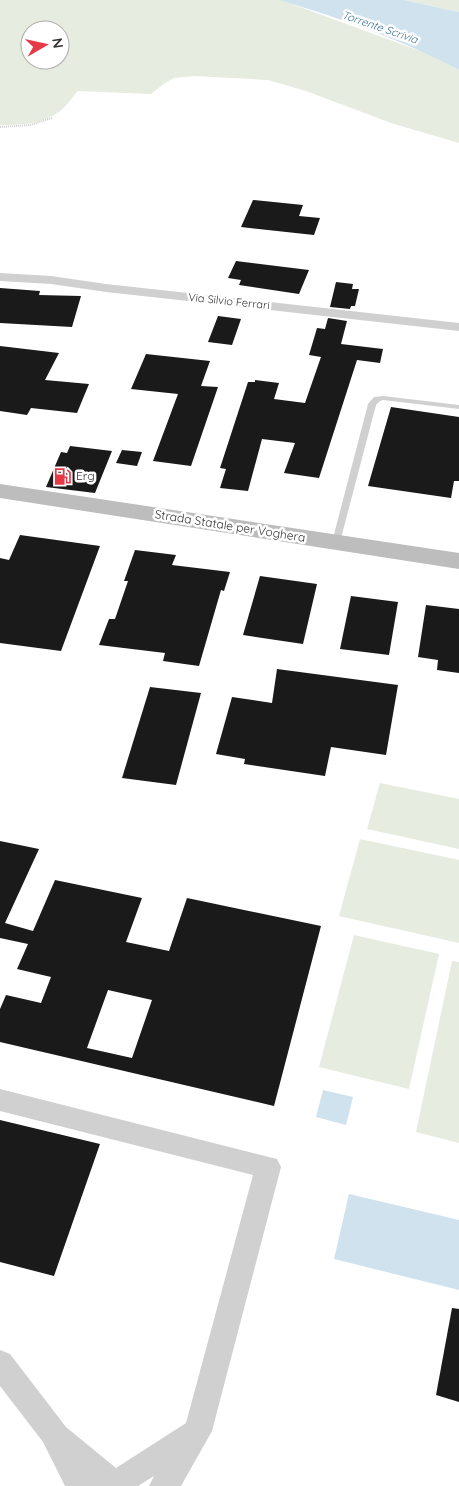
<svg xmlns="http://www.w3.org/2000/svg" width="459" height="1486" font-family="Quicksand,sans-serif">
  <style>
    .green { fill: #e6ecdf; fill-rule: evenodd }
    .water { fill: #cfe2ee }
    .building { fill: #1a1a1a; fill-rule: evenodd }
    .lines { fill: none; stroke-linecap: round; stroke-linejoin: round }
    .path { stroke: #cdcdcd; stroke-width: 2; stroke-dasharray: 1 1; stroke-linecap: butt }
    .lane { fill: #d0d0d0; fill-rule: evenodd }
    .street { fill: #d0d0d0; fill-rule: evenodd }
    .secondary { fill: #bdbdbd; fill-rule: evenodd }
    .labels { text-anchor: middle; stroke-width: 5; stroke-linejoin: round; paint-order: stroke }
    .far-water-label { font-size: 11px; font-style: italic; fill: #3f7597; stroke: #fff }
    .far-street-label { font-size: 11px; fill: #333; stroke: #fff }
    .poi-label { font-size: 12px; fill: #333; stroke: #fff; text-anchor: start }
    .street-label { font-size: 12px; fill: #333; stroke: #fff }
  </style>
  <rect width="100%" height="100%" fill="#fff"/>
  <!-- green -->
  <g class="green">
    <path d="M0,0h279l10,3 142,52 28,15v73l-68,-20 -85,-32 -38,-11 -74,-4 -20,2 -9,5 -14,11 -73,-3c-6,6 -11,15 -18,20 -17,13 -39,14 -60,14zM30,30h30v30h-30z"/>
    <path d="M404,0h55v12z"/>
    <path d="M380,783l79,16v50l-92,-20z"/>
    <path d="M360,839l99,21v83l-120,-27z"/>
    <path d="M354,935l85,19 -30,135 -90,-22z"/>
    <path d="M452,961l7,1v181l-43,-11z"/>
  </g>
  <!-- water -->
  <g class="water">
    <path d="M279,0h125l55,12v58c-56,-30 -119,-52 -180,-70z"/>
    <path d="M323,1090l30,7 -7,28 -30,-8z"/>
    <path d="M349,1194l110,26v70l-125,-31z"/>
  </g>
  <!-- building -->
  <g class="building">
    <path d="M253,200l50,5 -4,11 21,2 -6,17 -73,-8z"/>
    <path d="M236,261l73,9 -10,24 -60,-9 2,-5 -13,-2z"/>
    <path d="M336,282l17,2 -1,5h7l-4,17h-4l-1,3 -20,-2z"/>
    <path d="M0,288l40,3 -1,4 42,1 -9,31 -72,-4z"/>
    <path d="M218,316l23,3 -9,26 -24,-3z"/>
    <path d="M328,318l19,3 -6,23 42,5 -3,14 -23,-3 -38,118 -35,-5 11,-30 -33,-4 -14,52 -28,-3 6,-19 -6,-1 28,-86h7v-2l24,3 -5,16 31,4 16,-46 -12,-2 8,-27 8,1z"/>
    <path d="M0,346l59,7 -14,27 44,4 -12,29 -46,-5 -4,7 -27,-4z"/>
    <path d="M146,354l64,7 -9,25 17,1 -27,79 -38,-5 25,-67 -47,-5z"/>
    <path d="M391,407l68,10v64h-5l-3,17 -83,-12z"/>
    <path d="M70,446l42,5 -17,42 -49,-6 15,-35 6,1z"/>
    <path d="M122,450l20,2 -5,14 -21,-3z"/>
    <path d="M20,535l80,11 -39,105 -61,-8v-85l9,2z"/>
    <path d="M135,550l41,5 -4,10 58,7 -6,19 -3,-1 -22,76 -36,-5 2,-8 -66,-8 10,-26h6l13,-38h-4z"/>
    <path d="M260,576l57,8 -14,60 -60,-9z"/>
    <path d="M351,596l47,6 -9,53 -49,-6z"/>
    <path d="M426,605l33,4v64l-22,-3 1,-10 -20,-3z"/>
    <path d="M277,669l121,16 -12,70 -55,-8 -6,29 -81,-12 1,-5 -29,-5 16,-57 40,6z"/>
    <path d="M150,687l51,6 -25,92 -54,-7z"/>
    <path d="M0,841l39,8 -34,74 28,8 22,-51 87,18 -16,44 43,9 18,-53 134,28 -47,180 -274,-64v-33l6,-14 35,8 10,-26 -34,-8 11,-25 -28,-6zM108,990l44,10 -20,58 -45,-10z"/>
    <path d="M0,1120l100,24 -46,132 -54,-14z"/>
    <path d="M452,1308l7,1v93l-23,-7z"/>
  </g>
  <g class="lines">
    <!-- path -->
    <path class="path" d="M0,127l30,-2 22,-7"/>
    <!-- lane -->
    <path class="lane" d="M383,396l76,9v4l-76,-9 -3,1 -4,4 -36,137 -1,2h-6l-1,-2 36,-138 6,-7z"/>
    <!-- street -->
    <g class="street">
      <path d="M0,273l51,3 55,8 353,39v8l-353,-39 -55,-8 -51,-3z"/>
      <path d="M0,1089l277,70 4,8 -69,264 -31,55h-32l5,-10 -16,10h-73l-22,-44 -43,-56v-36l10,4 56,73 50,41 70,-45 67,-248 -253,-64z"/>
    </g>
    <!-- secondary -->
    <path class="secondary" d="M0,484l459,69v16l-459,-71z"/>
  </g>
  <!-- icons -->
  <defs>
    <symbol id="fuel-bare" viewBox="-9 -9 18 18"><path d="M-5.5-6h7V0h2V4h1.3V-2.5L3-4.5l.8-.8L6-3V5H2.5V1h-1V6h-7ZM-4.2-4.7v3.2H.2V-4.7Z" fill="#e63946" stroke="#fff" stroke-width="2.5" paint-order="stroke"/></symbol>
  </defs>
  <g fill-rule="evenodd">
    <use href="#fuel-bare" x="50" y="464" width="25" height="25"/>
  </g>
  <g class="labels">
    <!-- far-water labels -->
    <g class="far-water-label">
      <text transform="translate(380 27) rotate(19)" y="4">Torrente Scrivia</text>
    </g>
    <!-- far-street labels -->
    <g class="far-street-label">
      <text transform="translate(229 301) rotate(6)" y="4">Via Silvio Ferrari</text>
    </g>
    <!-- poi labels -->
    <g class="poi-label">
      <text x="76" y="480">Erg</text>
    </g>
    <!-- street labels -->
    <g class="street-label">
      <text transform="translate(230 526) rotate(9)" y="4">Strada Statale per Voghera</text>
    </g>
  </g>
  <!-- north arrow -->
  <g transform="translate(45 45) rotate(81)"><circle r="24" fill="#ffffff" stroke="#adadad"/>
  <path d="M0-4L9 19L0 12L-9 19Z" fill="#e63946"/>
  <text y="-8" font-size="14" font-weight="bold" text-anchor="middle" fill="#333333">N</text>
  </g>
</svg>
